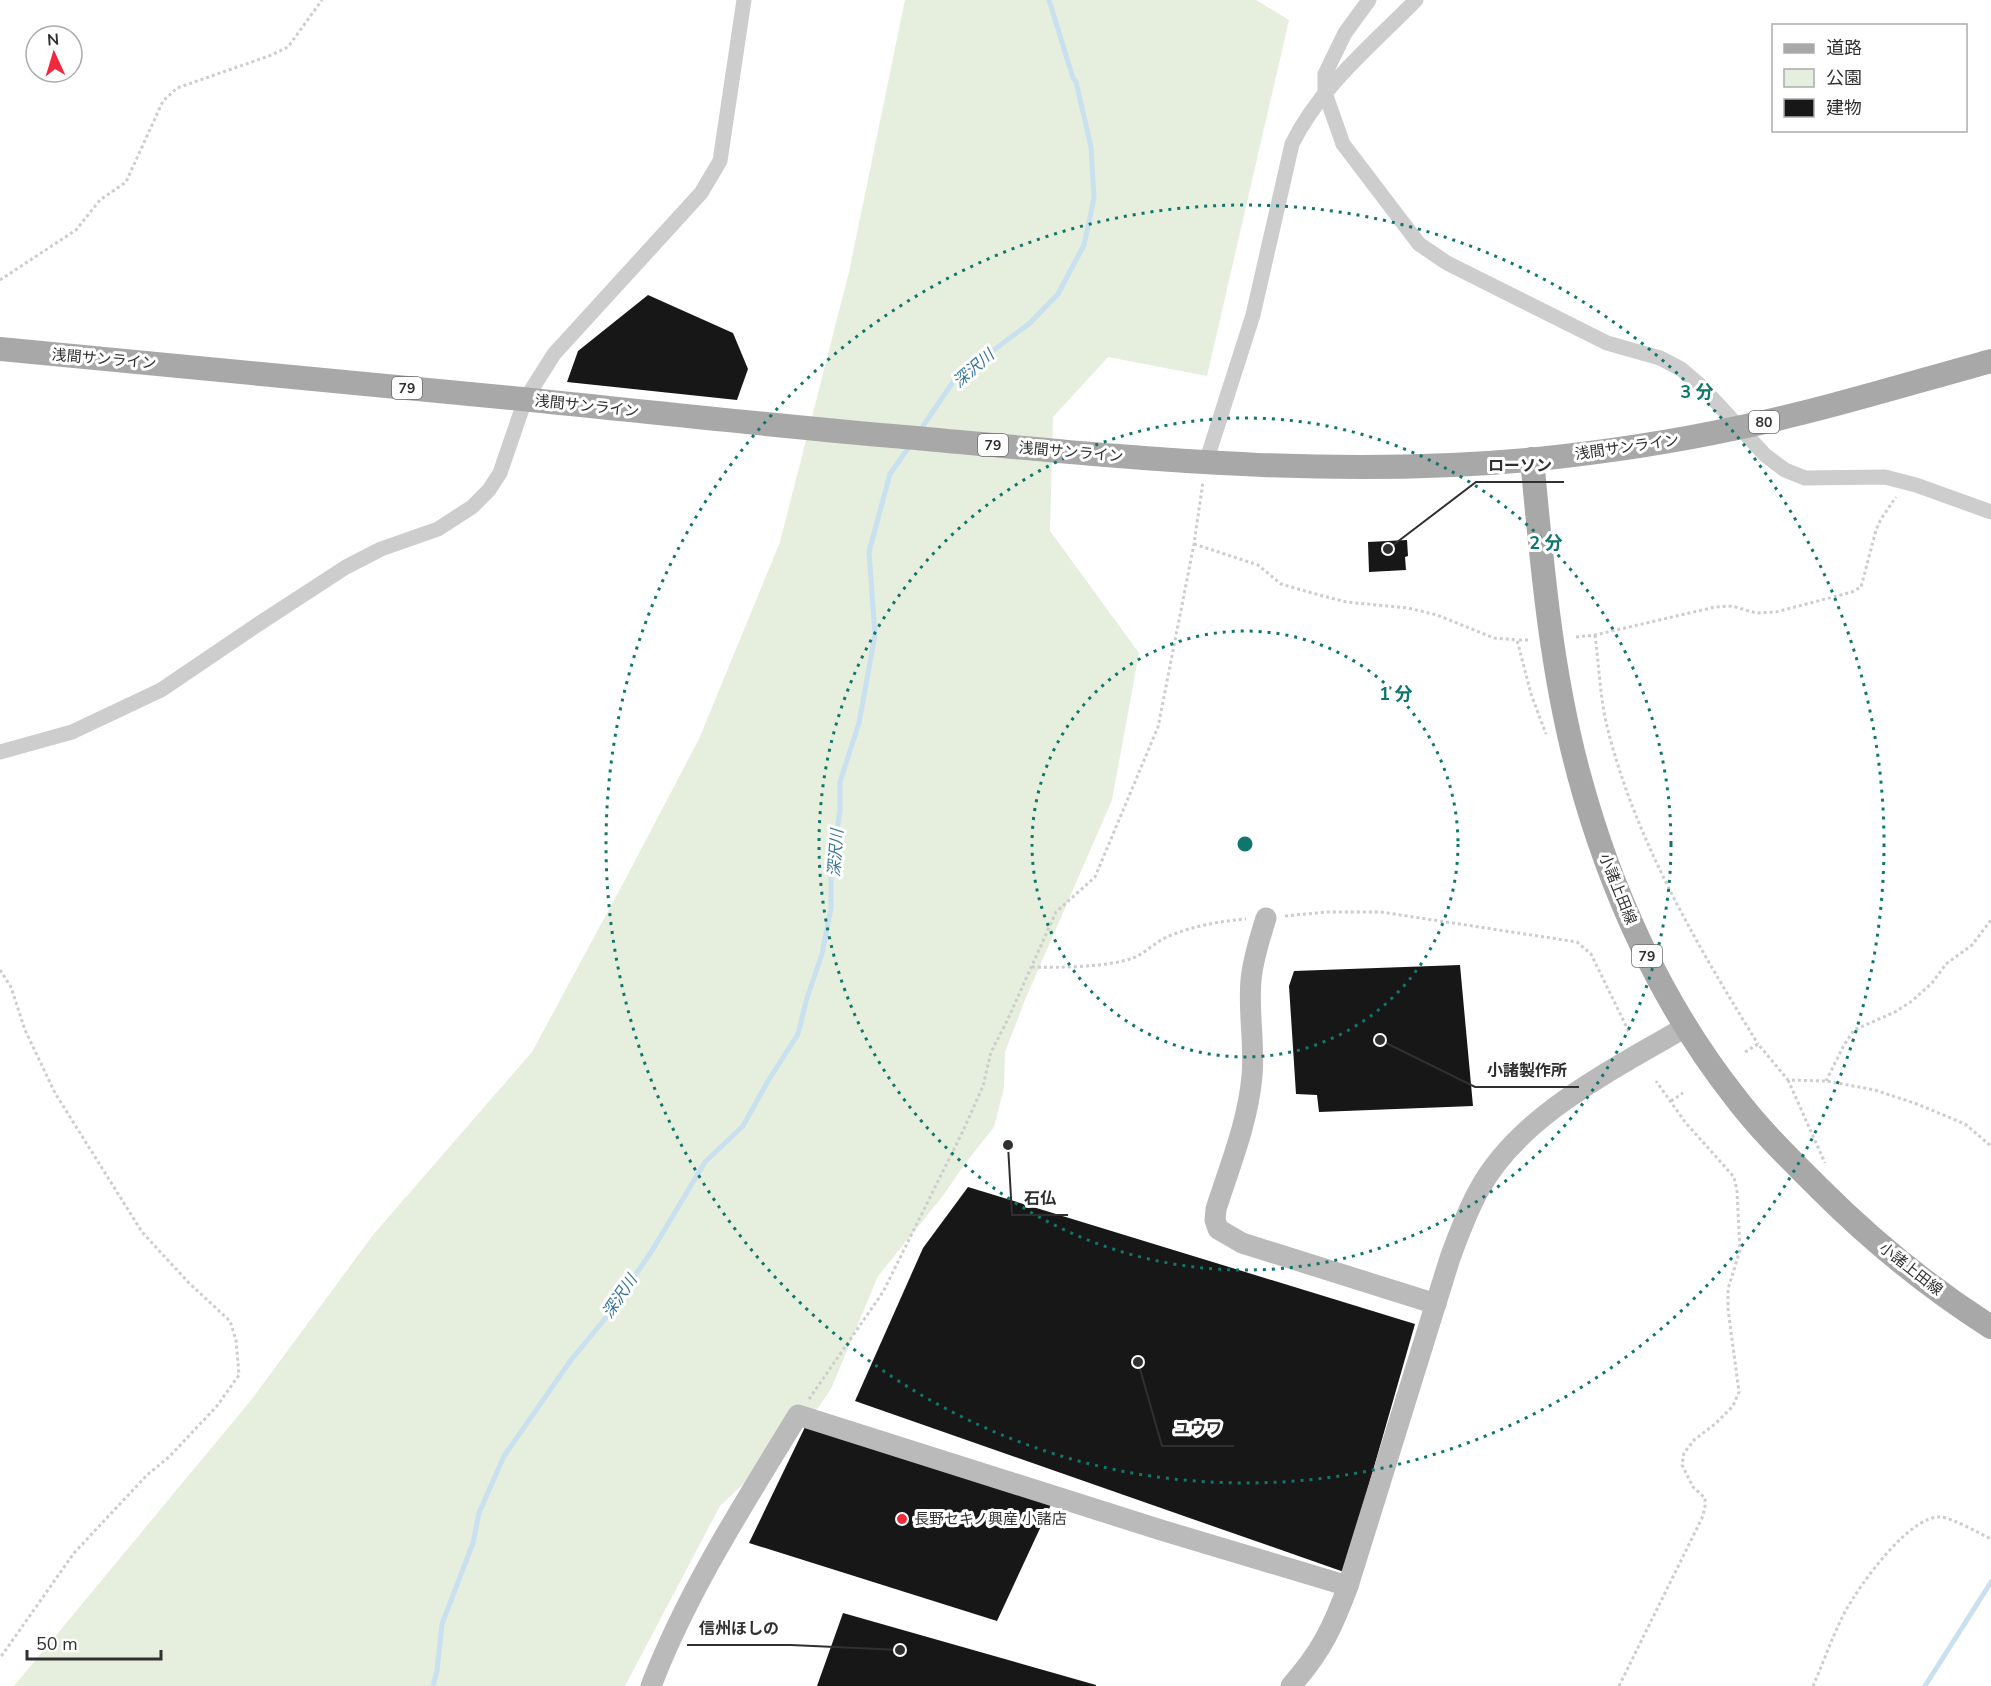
<svg xmlns="http://www.w3.org/2000/svg" width="1991" height="1686" font-family="'Nunito Sans','Noto Sans JP',sans-serif">
  <style>
    .green { fill: #e6eedd }
    .lines { fill: none; stroke-linecap: round; stroke-linejoin: round }
    .stream { stroke: #c9e0ee; stroke-width: 5 }
    .building { fill: #171717 }
    .path { stroke: #cdcdcd; stroke-width: 3; stroke-dasharray: 3 3; stroke-linecap: butt }
    .street { stroke: #cdcdcd; stroke-width: 15 }
    .secondary { stroke: #bababa; stroke-width: 21 }
    .primary { stroke: #a8a8a8; stroke-width: 24 }
    .ring { fill: none; stroke: #0f766e; stroke-width: 3; stroke-dasharray: 3 6 }
    .poi-dot { fill: #ef2a3c; stroke: #fff; stroke-width: 2 }
    .labels { text-anchor: middle; stroke-width: 6; stroke-linejoin: round; paint-order: stroke }
    .shield { fill: #fff; stroke: #6e6e6e; stroke-width: 1.5 }
    .shield-label { font-size: 14px; font-weight: bold; fill: #303030 }
    .street-label { font-size: 15px; fill: #303030; stroke: #fff }
    .poi-label { font-size: 15px; fill: #303030; stroke: #fff; text-anchor: start }
    .water-label { font-size: 16px; font-style: italic; fill: #387598; stroke: #fff }
    .centre { fill: #0f766e; stroke: #fff; stroke-width: 3 }
    .ring-label { font-size: 18px; text-anchor: middle; font-weight: bold; fill: #0f766e; stroke: #fff; stroke-width: 6; stroke-linejoin: round; paint-order: stroke }
    .leader { fill: none; stroke: #303030; stroke-width: 2 }
    .callout-dot { fill: #303030; stroke: #fff; stroke-width: 2 }
    .callout-label { font-size: 16px; text-anchor: middle; font-weight: bold; fill: #303030; stroke: #fff; stroke-width: 6; stroke-linejoin: round; paint-order: stroke }
  </style>
  <rect width="100%" height="100%" fill="#fff"/>
  <!-- green -->
  <path class="green" d="M905,0h351l33,20 -82,356 -99,-19 -55,60 -3,114 89,122 -27,147 -87,200 -20,52 -1,36 -10,39 -27,34 -25,36 -64,79 -47,113 -25,36 -86,81 -95,180h-611l238,-287 121,-164 159,-183 94,-174 73,-139 81,-197 69,-270z"/>
  <g class="lines">
    <!-- stream -->
    <g class="stream">
      <path d="M919,432l36,-53 75,-56 28,-29 26,-49 10,-47 -3,-51 -15,-65 -3,-4 -24,-78"/>
      <path d="M433,1686l4,-15 5,-47 31,-81 6,-30 25,-57 67,-96 38,-46 44,-65 52,-87 38,-36 25,-45 30,-47 9,-36 15,-44 9,-46v-41l9,-56v-29l19,-59 16,-88 -6,-83 21,-78 21,-30"/>
      <path d="M1925,1686l66,-104"/>
    </g>
  </g>
  <!-- building -->
  <g class="building">
    <path d="M648,295l85,38 15,36 -11,31 -170,-18 11,-31z"/>
    <path d="M1407,540l1,16 -3,1 1,13 -37,2 -1,-30z"/>
    <path d="M1460,965l13,141 -154,6 -2,-17 -21,-1 -7,-108 5,-15z"/>
    <path d="M968,1187l447,137 -71,248 -489,-171 68,-153z"/>
    <path d="M806,1425l249,71 -58,125 -248,-78z"/>
    <path d="M843,1613l253,72v1h-279z"/>
  </g>
  <g class="lines">
    <!-- path -->
    <g class="path">
      <path d="M0,280l76,-50 24,-30 26,-18 37,-81 14,-13 92,-32 19,-9 34,-47"/>
      <path d="M1194,544l64,21 23,19 31,9 34,9 62,6 29,7 57,23 23,2"/>
      <path d="M1595,635c4,30 5,62 12,91 27,112 91,221 151,318"/>
      <path d="M1576,637l19,-2 120,-28 17,-1 24,7 20,-1 76,-20 9,-5 15,-57 5,-11 15,-22"/>
      <path d="M1528,640h-11l14,54 15,40"/>
      <path d="M1285,916l42,-4h54l196,30 14,12 38,78"/>
      <path d="M1032,967c26,1 77,0 101,-9 13,-5 23,-17 36,-22 24,-10 51,-15 77,-17"/>
      <path d="M0,970l11,17 14,43 30,63 87,139 46,50 42,39 6,19 3,35 -22,31 -48,51 -22,18 -73,78 -74,105"/>
      <path d="M1745,1052l13,-8 30,36 38,1 49,9 42,14 48,20 26,22"/>
      <path d="M1788,1080l37,83"/>
      <path d="M1826,1081l18,-36 10,-15 41,-18 17,-11 20,-18 14,-19 26,-19 19,-25"/>
      <path d="M1671,1101l12,-8"/>
      <path d="M809,1399l74,-107 80,-161 20,-45 8,-34 16,-31 49,-109 39,-35 63,-150 36,-183 9,-62"/>
      <path d="M1619,1686l83,-168 3,-10v-10l-12,-11 -11,-22 2,-12 10,-13 21,-16 18,-18 6,-14 -11,-83v-20l12,-39 -3,-59 -3,-14 -49,-55 -29,-41"/>
      <path d="M1813,1686c11,-25 20,-52 33,-76 14,-25 63,-95 95,-93 11,1 38,16 50,22"/>
    </g>
    <!-- street -->
    <g class="street">
      <path d="M1369,0l-24,33 -20,41v19l18,51 76,100 28,19 160,80 53,15 21,11 21,18 63,68 20,15 20,8 80,-1 31,8 75,27"/>
      <path d="M1206,462l47,-147 39,-171c28,-57 80,-99 124,-144"/>
      <path d="M0,752l72,-20 89,-42 99,-67 86,-56 35,-18 57,-20 34,-22 17,-17 11,-17 25,-73 29,-46 147,-161 19,-32 24,-161"/>
    </g>
    <!-- secondary -->
    <g class="secondary">
      <path d="M1266,918c-6,20 -13,40 -15,62 -3,32 4,64 1,96 -4,46 -22,89 -36,133l-1,11 3,9 24,14 194,61"/>
      <path d="M651,1686c37,-96 94,-184 147,-271l363,115 187,56"/>
      <path d="M1291,1686c30,-34 42,-59 57,-100l102,-328c9,-24 17,-47 29,-68 41,-76 136,-121 208,-164"/>
    </g>
    <!-- primary -->
    <g class="primary">
      <path d="M0,349c174,17 348,33 522,50 128,13 255,27 382,38 212,19 421,43 634,22 67,-7 134,-17 199,-31 86,-18 170,-44 254,-67"/>
      <path d="M1532,459c10,106 19,213 47,316 31,115 82,228 156,322 25,33 55,62 84,91 53,53 109,99 172,139"/>
    </g>
  </g>
  <!-- distance rings -->
  <g class="ring">
    <circle cx="1245" cy="844" r="213"/>
    <circle cx="1245" cy="844" r="426"/>
    <circle cx="1245" cy="844" r="639"/>
  </g>
  <!-- markers -->
  <circle class="poi-dot" cx="902" cy="1519" r="6"/>
  <g class="labels">
    <!-- shield labels -->
    <g class="shield">
      <rect x="392" y="377" width="30" height="22" rx="4.5"/>
      <rect x="1749" y="411" width="30" height="22" rx="4.5"/>
      <rect x="978" y="434" width="30" height="22" rx="4.5"/>
      <rect x="1632" y="945" width="30" height="22" rx="4.5"/>
    </g>
    <g class="shield-label">
      <text x="407" y="393">79</text>
      <text x="1764" y="427">80</text>
      <text x="993" y="450">79</text>
      <text x="1647" y="961">79</text>
    </g>
    <!-- street labels -->
    <g class="street-label">
      <text transform="translate(104 359) rotate(5)" y="5">浅間サンライン</text>
      <text transform="translate(587 406) rotate(6)" y="5">浅間サンライン</text>
      <text transform="translate(1627 447) rotate(-8)" y="5">浅間サンライン</text>
      <text transform="translate(1071 452) rotate(5)" y="5">浅間サンライン</text>
      <text transform="translate(1618 889) rotate(68)" y="5">小諸上田線</text>
      <text transform="translate(1911 1269) rotate(38)" y="5">小諸上田線</text>
    </g>
    <!-- poi labels -->
    <g class="poi-label">
      <text x="914" y="1524">長野セキノ興産 小諸店</text>
    </g>
    <!-- water labels -->
    <g class="water-label">
      <text transform="translate(973 368) rotate(-41)" y="6">深沢川</text>
      <text transform="translate(835 853) rotate(-86)" y="6">深沢川</text>
      <text transform="translate(619 1296) rotate(-56)" y="6">深沢川</text>
    </g>
  </g>
  <circle cx="1245" cy="844" r="9" class="centre"/>
  <g class="ring-label">
    <text x="1697" y="398">3 分</text>
    <text x="1546" y="549">2 分</text>
    <text x="1396" y="700">1 分</text>
  </g>
  <!-- callouts -->
  <path class="leader" d="M1388 549L1476 482H1564M1380 1040L1475 1087H1579M1008 1145L1012 1215H1068M1138 1362L1162 1446H1234M900 1650L791 1645H687"/>
  <g class="callout-dot">
    <circle cx="1388" cy="549" r="6"/>
    <circle cx="1380" cy="1040" r="6"/>
    <circle cx="1008" cy="1145" r="6"/>
    <circle cx="1138" cy="1362" r="6"/>
    <circle cx="900" cy="1650" r="6"/>
  </g>
  <g class="callout-label">
    <text x="1520" y="471">ローソン</text>
    <text x="1527" y="1076">小諸製作所</text>
    <text x="1040" y="1204">石仏</text>
    <text x="1198" y="1434">ユウワ</text>
    <text x="739" y="1634">信州ほしの</text>
  </g>
  <!-- legend -->
  <rect x="1772" y="24" width="195" height="108" fill="#ffffff" stroke="#acacac" stroke-width="1.5"/>
  <rect x="1784" y="44" width="30" height="9" fill="#a8a8a8" stroke="#acacac" stroke-width="1.5"/>
  <text x="1826" y="54" font-size="18" fill="#303030">道路</text>
  <rect x="1784" y="69" width="30" height="18" fill="#e6eedd" stroke="#acacac" stroke-width="1.5"/>
  <text x="1826" y="84" font-size="18" fill="#303030">公園</text>
  <rect x="1784" y="99" width="30" height="18" fill="#171717" stroke="#acacac" stroke-width="1.5"/>
  <text x="1826" y="114" font-size="18" fill="#303030">建物</text>
  <!-- north arrow -->
  <g transform="translate(54 54) rotate(356)"><circle r="28" fill="#ffffff" stroke="#acacac" stroke-width="1.5"/>
  <path d="M0-4.5L10 22L0 15L-10 22Z" fill="#ef2a3c"/>
  <text y="-9" font-size="16" font-weight="bold" text-anchor="middle" fill="#303030">N</text>
  </g>
  <!-- scale -->
  <path d="M27 1650v9h134v-9" fill="none" stroke="#303030" stroke-width="3"/>
  <text x="36" y="1650" font-size="18" fill="#303030" stroke="#ffffff" stroke-width="4.5" paint-order="stroke">50 m</text>
</svg>
